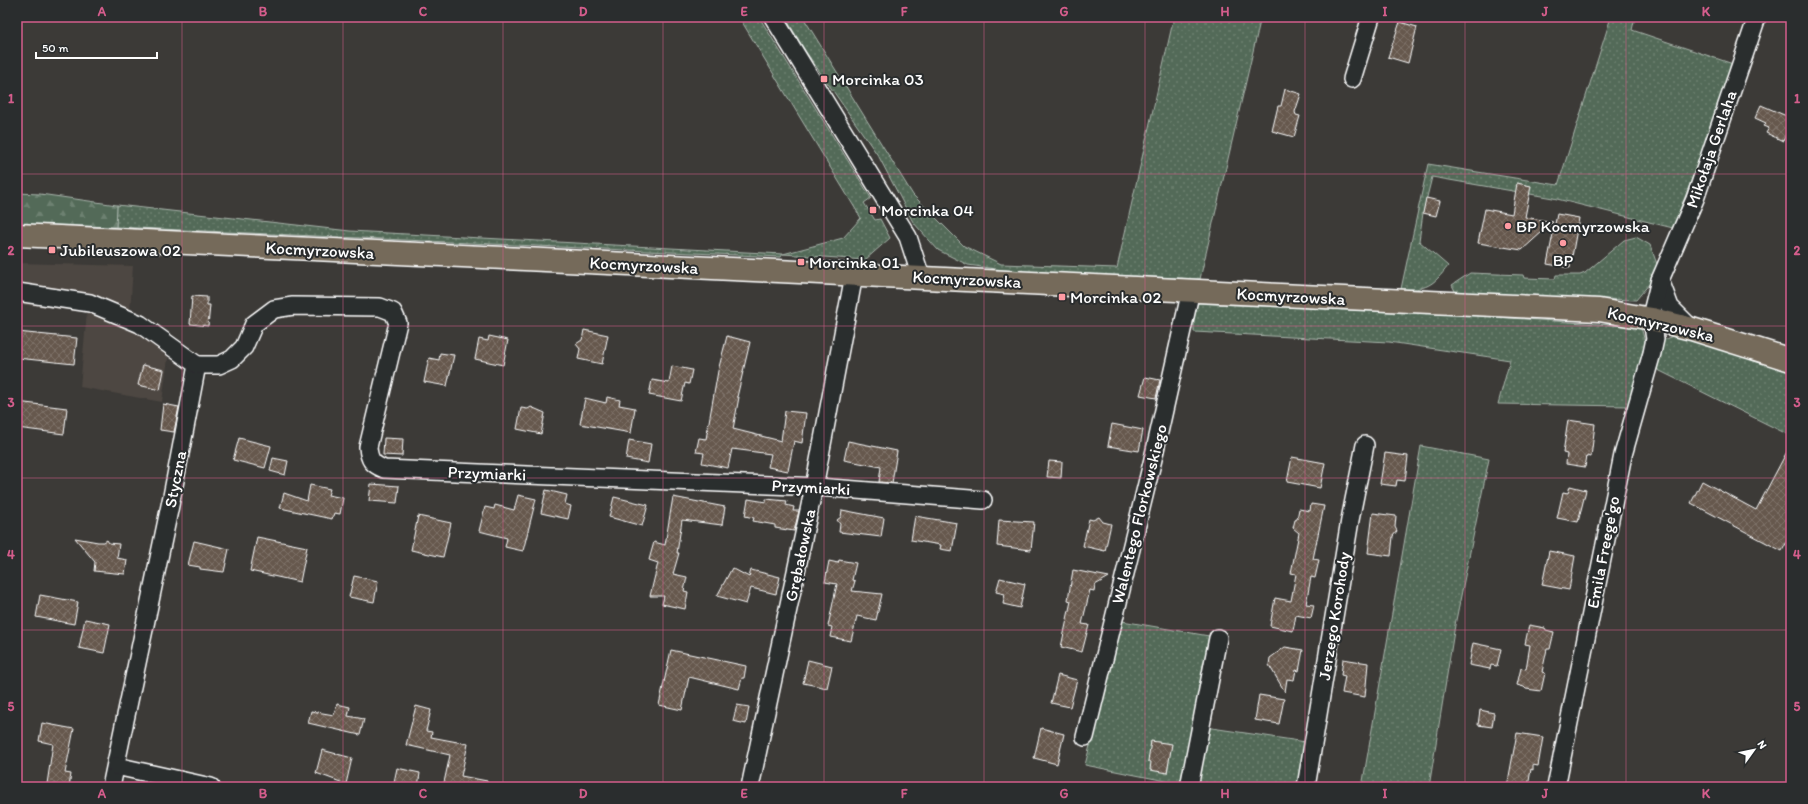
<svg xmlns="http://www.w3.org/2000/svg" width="1808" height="804" font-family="Itim,sans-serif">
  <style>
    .built { fill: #4d4742 }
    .grass { fill: url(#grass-dots); stroke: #a9b5ac }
    .forest { fill: url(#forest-firs); stroke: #a9b5ac }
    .building { fill: url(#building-cross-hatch); stroke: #fff }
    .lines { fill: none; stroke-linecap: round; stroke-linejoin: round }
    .minor-casing { stroke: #fff; stroke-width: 20 }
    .major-casing { stroke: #fff; stroke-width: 25 }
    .minor { stroke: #2a2d2e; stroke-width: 17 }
    .major { stroke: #746a5a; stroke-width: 22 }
    .grid { fill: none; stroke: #d45d8c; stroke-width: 1; stroke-opacity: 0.55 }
    .poi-dot { fill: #ff9aa2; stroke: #2a2d2e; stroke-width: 1.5 }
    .labels { text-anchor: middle; stroke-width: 4; stroke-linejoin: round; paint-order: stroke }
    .poi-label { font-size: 17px; fill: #fff; stroke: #2a2d2e; text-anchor: start }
    .street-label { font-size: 17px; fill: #fff; stroke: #2a2d2e }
    .neatline { fill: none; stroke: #d45d8c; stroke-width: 1.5 }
    .grid-label { font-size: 13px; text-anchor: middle; font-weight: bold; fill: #d45d8c }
  </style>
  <defs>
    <pattern id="grass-dots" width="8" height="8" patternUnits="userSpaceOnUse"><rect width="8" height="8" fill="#536b58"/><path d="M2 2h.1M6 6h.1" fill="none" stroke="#6d8171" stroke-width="1.8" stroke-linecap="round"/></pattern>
    <pattern id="forest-firs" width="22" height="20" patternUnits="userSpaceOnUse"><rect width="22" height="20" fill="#536b58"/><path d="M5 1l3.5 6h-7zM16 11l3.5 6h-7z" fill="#6d8171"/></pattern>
    <pattern id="building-cross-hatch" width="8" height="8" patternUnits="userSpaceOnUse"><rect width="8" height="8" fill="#66584d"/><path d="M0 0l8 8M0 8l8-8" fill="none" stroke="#7d7168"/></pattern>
  </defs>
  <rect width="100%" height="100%" fill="#3c3a37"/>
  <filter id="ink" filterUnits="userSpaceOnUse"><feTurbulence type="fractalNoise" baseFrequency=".025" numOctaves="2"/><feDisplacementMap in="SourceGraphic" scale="8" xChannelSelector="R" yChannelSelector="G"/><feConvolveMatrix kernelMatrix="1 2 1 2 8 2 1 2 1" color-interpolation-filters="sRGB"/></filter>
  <g filter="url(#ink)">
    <!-- built -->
    <path class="built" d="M17,263l116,3 -3,48 41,22 -9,66 -82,-15 7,-75 -70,-8z"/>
    <!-- grass -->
    <g class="grass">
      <path d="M739,17h20l112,181 -7,5 11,17 5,-1 10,19 -25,22 -82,-6 -2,3 -665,-30 1,-22 233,26 433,23 60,-16 18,-20z"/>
      <path d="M785,17h18l110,178 51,51 37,18 116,4 57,-251h87l-61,262 -190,-8 -42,-6 -30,-15 -25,-28 -34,-65 -73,-105z"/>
      <path d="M1611,17h24l-3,13 104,35 -63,163 -120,-30 -121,-21 -9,36 -4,28 29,25c-15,20 -22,24 -47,23l27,-125 130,21z"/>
      <path d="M1636,237l14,8 7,19 -7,19 -14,17 -179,-5 -5,-10 18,-12 53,2 1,3 31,1 1,-4h24l5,-2 39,-33z"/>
      <path d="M1194,303l287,13 160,11 5,19 -16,60 -132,-2 12,-44 -121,-18 -195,-10z"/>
      <path d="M1675,335l116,36v65l-137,-68 9,-28z"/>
      <path d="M1421,446l68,13 -34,166 -26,162h-67z"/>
      <path d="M1122,621l87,15 -28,148 -96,-19z"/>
      <path d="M1205,727l101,15 -7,45 -33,-4 -1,4h-69z"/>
    </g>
    <!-- forest -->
    <path class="forest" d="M17,193l23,1 77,11 -1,22 -99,-3z"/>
    <!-- building -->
    <g class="building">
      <path d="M1400,22l17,5 -9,36 -20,-6z"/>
      <path d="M1285,89l16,5 -6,18 1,3 4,1 -6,21 -22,-6 6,-25h3z"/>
      <path d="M1761,105l30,13v17l-4,-2 -4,8 -17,-8 3,-5 -5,-2 2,-3 -11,-5z"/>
      <path d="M1517,183l14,3 -6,31 28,5 -31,28 -44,-7 7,-34 27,5z"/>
      <path d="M1426,198l14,3 -4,15 -13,-3z"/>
      <path d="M1557,214l22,4 -9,50 -23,-4z"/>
      <path d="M192,296l15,1v8h3l-2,21 -18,-2z"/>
      <path d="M584,330l24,5 -6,29 -24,-5 2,-10 -4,-5 6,-4z"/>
      <path d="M17,332l60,6 -3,26 -57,-6z"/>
      <path d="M489,336l19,4 -5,25 -28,-6 4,-20 9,2z"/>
      <path d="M727,336l23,6 -13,55h2l-6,32 48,12 4,-30 21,2 -4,30 -8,-2 -6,30 -20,-4 3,-13 -39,-5 -4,19 -26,-5 2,-10 -8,-1 3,-14 7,1 12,-68z"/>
      <path d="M440,353l14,2 -7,31 -23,-4 5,-24 10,2z"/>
      <path d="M143,365l21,5 -4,20 -22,-5z"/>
      <path d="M672,366l20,4 -3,14 -4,-1 -4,18 -32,-6 3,-15 17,3z"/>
      <path d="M1145,377l15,3 -4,18 -16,-3z"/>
      <path d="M607,397l13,3 -1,5 16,3 -4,25 -51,-9 5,-26 21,5z"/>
      <path d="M17,402l50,6 -3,26 -47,-6z"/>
      <path d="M163,404l16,3 -5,25 -14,-2z"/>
      <path d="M531,407l14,6 -4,21 -24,-5 4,-21 7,1z"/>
      <path d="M1568,420l27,4 -4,33 -4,-1 -2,11 -19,-3 1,-10 -4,-1z"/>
      <path d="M1112,424l31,6 -4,21 -31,-5z"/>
      <path d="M239,438l32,8 -6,22 -32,-8z"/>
      <path d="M384,438l19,1 -1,17 -19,-1z"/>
      <path d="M629,440l22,4 -3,19 -22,-4z"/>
      <path d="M848,441l49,10 -5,32 -13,-1 2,-15 -37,-7z"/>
      <path d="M1791,444v90l-9,17 -91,-48 11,-22 54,29z"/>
      <path d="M1385,453l23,3 -3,25 -8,-1 -1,6 -16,-2z"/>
      <path d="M1292,457l33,6 -5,25 -33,-6z"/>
      <path d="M273,458l15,3 -3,14 -15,-4z"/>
      <path d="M1049,461l13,1 -1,16 -14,-1z"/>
      <path d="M371,484l28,2 -2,17 -28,-2z"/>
      <path d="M310,485l20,4 -2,6 15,3 -3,16 -6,-1 -2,6 -52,-11 4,-15 23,8z"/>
      <path d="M1570,486l16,4 -8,32 -21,-4 6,-26 5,1z"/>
      <path d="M546,490l21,5 -2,9 6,2 -3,13 -27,-6z"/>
      <path d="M518,495l18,4 -13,52 -18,-4 2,-9 -28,-7 6,-24 9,2 1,-4 19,5z"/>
      <path d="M614,497l34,8 -6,21 -33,-9z"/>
      <path d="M673,497l52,10 -3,18 -40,-5 -5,33h2l-6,21 14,3 -3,14 4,1 -3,17 -23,-5 2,-8h-14l8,-33 -9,-3 5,-18 11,3z"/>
      <path d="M748,499l18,3v-3l21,2 -1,4 8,2 -1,4h6l-5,20 -19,-3v-3l-22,-4 1,-3 -9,-2z"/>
      <path d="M1311,504l13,2 -11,53 6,1 -4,18 -4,-1 -5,27 8,1 -3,13 -15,-3 -3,16 -23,-5 5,-28 16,3 5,-27 -5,-1 8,-40 -6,-5 2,-8 2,-1 2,-10 11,2z"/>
      <path d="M842,510l42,8 -3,19 -42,-5 1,-8 -3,-4 4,-3z"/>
      <path d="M1373,513l23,3 -1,11 2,4 -4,5 -2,20 -23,-3z"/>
      <path d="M418,516l33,7 -8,34 -32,-7z"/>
      <path d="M915,516l42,7 -5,28 -12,-2 1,-4 -30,-5z"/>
      <path d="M1099,517l4,5 8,2 -6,27 -22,-5 6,-27 4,1z"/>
      <path d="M999,520l35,2 -3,28 -34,-4z"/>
      <path d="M257,537l50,10 -7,35 -50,-11z"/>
      <path d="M75,538l23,4h6l3,-2 2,3 10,1 -2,14 10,2 -2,14 -31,-3 1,-9z"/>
      <path d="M194,541l35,8 -5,23 -24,-3v-2l-12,-2z"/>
      <path d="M1549,551l26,5 -6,34 -27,-5z"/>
      <path d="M839,560l17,3 -4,17 3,1 -3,10 30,3 -6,26 -19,-4 -6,25 -21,-4 2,-10 -4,-1 9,-42 -12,-2 4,-21 9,2z"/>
      <path d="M732,568l17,9 2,-7 29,7 -4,17 -25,-6 -5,16 -29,-8z"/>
      <path d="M1073,570l36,7 -14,8 -1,6 -4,-1 -8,34 7,1 -7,27 -21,-5 10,-46 -3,-1z"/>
      <path d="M354,576l24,5 -4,21 -25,-5z"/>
      <path d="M1000,578l25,6 -5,24 -17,-4 2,-10 -9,-2z"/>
      <path d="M40,595l38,7 -4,22 -38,-7z"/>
      <path d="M85,619l25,5 -6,29 -25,-5z"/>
      <path d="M1529,625l16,3 1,2 8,2 -4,17h-3l-5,23 3,1 -4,18 -15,-2 -2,-2 -7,-2 4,-17 5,1 4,-24 -5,-1z"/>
      <path d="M1473,643l28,6 -4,17 -6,-1 -1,4 -21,-4z"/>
      <path d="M1285,647l18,3 -4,21 -3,-1 -2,10 -7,-1 -2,13 -16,-27 1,-7z"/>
      <path d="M671,650l75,16 -2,12h-2l-3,11 -50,-12 -7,33 -23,-5z"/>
      <path d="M1343,659l25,4 -3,34 -23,-4 3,-17 -4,-1z"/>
      <path d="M808,660l24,6 -5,22 -24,-5z"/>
      <path d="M1058,675l19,5 -7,27 -19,-4z"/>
      <path d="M1259,695l25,4 -5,25 -24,-4z"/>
      <path d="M337,704l13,3 -2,9 16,3 -4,16 -52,-12 3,-12 23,4z"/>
      <path d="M737,705l12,2 -3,17 -13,-3z"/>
      <path d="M416,706l15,4 -5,21 6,1 -1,5 37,7 -7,32 26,5v6h-44l7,-32 -44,-10z"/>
      <path d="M1480,710l14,3 -2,14 -14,-2z"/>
      <path d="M42,723l32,6 -9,44 6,1 -2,13 -22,-3 6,-40 -14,-3z"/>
      <path d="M1041,728l23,6 -7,30 -23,-6z"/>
      <path d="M1517,733l26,4 -5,29 -5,-1v5l-2,-1 -3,18h-21z"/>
      <path d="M1151,741l21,3 -5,29 -17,-3 1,-8 -3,-1z"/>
      <path d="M322,750l30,8 -6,26 -30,-11z"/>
      <path d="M397,768l23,5 -2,14h-25z"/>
    </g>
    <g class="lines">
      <defs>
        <g id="minor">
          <path d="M773,17l135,220 13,40"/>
          <path d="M1352,79l19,-62"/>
          <path d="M1660,280l10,27 22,22"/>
          <path d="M17,292l73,11 50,21 57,41 -25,131 -61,291"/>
          <path d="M197,365h22l13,-6 12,-12 10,-23 20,-15 19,-3 87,1 13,5 5,11 -30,124c1,13 4,17 16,22l434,18 165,13"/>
          <path d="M1085,737l68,-278 38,-169"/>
          <path d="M116,766l95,21"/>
          <path d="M750,787l64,-300 40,-212"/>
          <path d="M1189,787l29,-149"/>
          <path d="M1306,787l44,-267 15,-75"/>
          <path d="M1556,787l67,-332 29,-102 3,-14 -3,-20 1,-11 7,-28 35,-81 62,-182"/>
        </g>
        <path id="major" d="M17,235l1582,75 53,9 40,10 99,31"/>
      </defs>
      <!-- minor casing -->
      <use href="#minor" class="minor-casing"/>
      <!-- major casing -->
      <use href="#major" class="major-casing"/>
      <!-- minor -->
      <use href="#minor" class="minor"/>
      <!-- major -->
      <use href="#major" class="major"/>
    </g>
  </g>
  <!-- grid -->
  <path class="grid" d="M182,17v770M343,17v770M503,17v770M663,17v770M824,17v770M984,17v770M1145,17v770M1305,17v770M1465,17v770M1626,17v770M17,174h1774M17,326h1774M17,478h1774M17,630h1774"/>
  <!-- markers -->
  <g class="poi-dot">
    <rect x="820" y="75" width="8" height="8" rx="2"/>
    <rect x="869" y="206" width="8" height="8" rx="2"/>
    <circle cx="1508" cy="226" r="4"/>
    <circle cx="1563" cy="243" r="4"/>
    <rect x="48" y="246" width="8" height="8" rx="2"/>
    <rect x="797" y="258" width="8" height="8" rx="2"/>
    <rect x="1058" y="293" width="8" height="8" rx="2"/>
  </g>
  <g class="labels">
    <!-- poi labels -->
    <g class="poi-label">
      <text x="832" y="85">Morcinka 03</text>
      <text x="881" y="216">Morcinka 04</text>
      <text x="1516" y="232">BP Kocmyrzowska</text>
      <text x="60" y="256">Jubileuszowa 02</text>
      <text x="1563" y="266" text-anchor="middle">BP</text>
      <text x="809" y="268">Morcinka 01</text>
      <text x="1070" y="303">Morcinka 02</text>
    </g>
    <!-- street labels -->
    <g class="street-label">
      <text transform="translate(1711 149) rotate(-71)" y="6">Mikołaja Gerlaha</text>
      <text transform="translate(320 250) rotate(3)" y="6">Kocmyrzowska</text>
      <text transform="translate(644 265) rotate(3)" y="6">Kocmyrzowska</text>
      <text transform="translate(967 279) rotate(3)" y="6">Kocmyrzowska</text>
      <text transform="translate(1291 296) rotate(3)" y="6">Kocmyrzowska</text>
      <text transform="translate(1661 324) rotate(13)" y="6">Kocmyrzowska</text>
      <text transform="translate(487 473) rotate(2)" y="6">Przymiarki</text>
      <text transform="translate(175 479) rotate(-79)" y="6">Styczna</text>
      <text transform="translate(811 487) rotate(3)" y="6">Przymiarki</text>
      <text transform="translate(1139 514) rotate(-76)" y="6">Walentego Florkowskiego</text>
      <text transform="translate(1603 552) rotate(-79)" y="6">Emila Freege'go</text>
      <text transform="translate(800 555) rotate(-78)" y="6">Grębałowska</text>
      <text transform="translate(1334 616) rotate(-81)" y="6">Jerzego Korohody</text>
    </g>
  </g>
  <!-- margin -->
  <rect width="1808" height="804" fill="none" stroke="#2a2d2e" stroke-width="44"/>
  <!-- north arrow -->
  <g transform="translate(1754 750) rotate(57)" stroke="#2a2d2e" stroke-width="3" paint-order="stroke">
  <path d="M0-3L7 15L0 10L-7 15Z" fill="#ffffff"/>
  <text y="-6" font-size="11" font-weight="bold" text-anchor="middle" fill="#ffffff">N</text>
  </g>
  <!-- scale -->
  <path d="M36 52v6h121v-6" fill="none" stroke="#ffffff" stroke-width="2"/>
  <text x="42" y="52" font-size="12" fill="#ffffff" stroke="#2a2d2e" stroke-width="3" paint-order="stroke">50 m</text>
  <rect x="22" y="22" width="1764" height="760" class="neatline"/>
  <g class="grid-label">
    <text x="102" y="16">A</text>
    <text x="263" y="16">B</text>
    <text x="423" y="16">C</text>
    <text x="583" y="16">D</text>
    <text x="744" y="16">E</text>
    <text x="904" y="16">F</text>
    <text x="1064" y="16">G</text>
    <text x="1225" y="16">H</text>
    <text x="1385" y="16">I</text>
    <text x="1545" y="16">J</text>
    <text x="1706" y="16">K</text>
    <text x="11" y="103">1</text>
    <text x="1797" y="103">1</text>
    <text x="11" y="255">2</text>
    <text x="1797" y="255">2</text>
    <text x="11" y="407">3</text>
    <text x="1797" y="407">3</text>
    <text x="11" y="559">4</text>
    <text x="1797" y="559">4</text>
    <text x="11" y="711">5</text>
    <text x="1797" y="711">5</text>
    <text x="102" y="798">A</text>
    <text x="263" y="798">B</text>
    <text x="423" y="798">C</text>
    <text x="583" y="798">D</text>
    <text x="744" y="798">E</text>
    <text x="904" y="798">F</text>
    <text x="1064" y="798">G</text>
    <text x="1225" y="798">H</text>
    <text x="1385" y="798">I</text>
    <text x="1545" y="798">J</text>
    <text x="1706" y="798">K</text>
  </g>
</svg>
